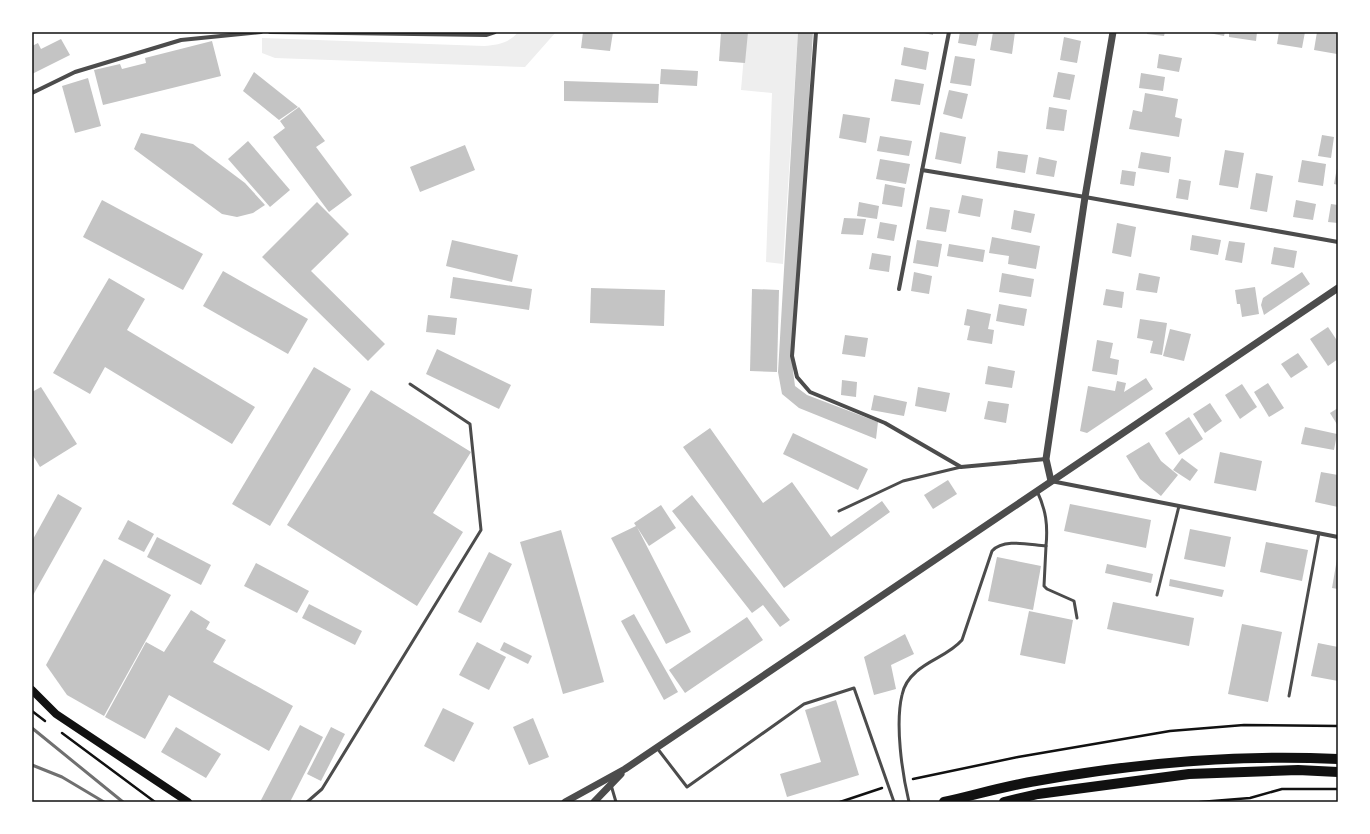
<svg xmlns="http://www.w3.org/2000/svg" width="1370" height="834" font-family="'Times New Roman',serif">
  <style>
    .green { fill: #eee }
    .building { fill: #c4c4c4 }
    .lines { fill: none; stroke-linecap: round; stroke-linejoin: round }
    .path { stroke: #111; stroke-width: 2.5 }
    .service { stroke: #4c4c4c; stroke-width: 3 }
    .minor { stroke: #4c4c4c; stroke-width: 4 }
    .tertiary { stroke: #4c4c4c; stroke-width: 7 }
    .secondary { stroke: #111; stroke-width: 8 }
    .primary { stroke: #111; stroke-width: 10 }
    .rail { stroke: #707070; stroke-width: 3 }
    .neatline { fill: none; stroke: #111; stroke-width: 1.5 }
  </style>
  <rect width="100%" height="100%" fill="#fff"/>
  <!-- green -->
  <g class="green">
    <path d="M518,32h38l-31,35 -250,-9 -13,-5v-15l222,8c14,-1 25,-3 34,-14z"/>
    <path d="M746,32h52l-15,232 -17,-2 6,-169 -31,-3z"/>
  </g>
  <!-- building -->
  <g class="building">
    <path d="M583,32h30l-3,19 -29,-3z"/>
    <path d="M721,32h27l-3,31 -26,-2z"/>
    <path d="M798,32h15l-20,339 2,15 12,9 71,27 -2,17 -77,-31 -17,-14 -4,-22z"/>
    <path d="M919,32h14v3z"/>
    <path d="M960,32h19l-3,14 -18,-3z"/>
    <path d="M993,32h22l-3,22 -22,-4z"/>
    <path d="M1147,32h18l-1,4 -17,-2z"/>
    <path d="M1204,32h21l-1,4z"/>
    <path d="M1229,32h28l-1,9 -27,-4z"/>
    <path d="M1279,32h26l-3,16 -25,-4z"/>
    <path d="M1317,32l21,2 -1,20 -23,-4z"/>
    <path d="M1064,37l17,4 -4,22 -17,-3z"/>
    <path d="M61,39l9,16 -38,19v-28l6,-3 3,6z"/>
    <path d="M212,41l9,35 -118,29 -9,-35 26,-6 2,5 24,-6 -1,-5z"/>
    <path d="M904,47l25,5 -3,18 -25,-5z"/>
    <path d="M1159,54l23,4 -3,14 -22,-4z"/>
    <path d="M955,56l20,3 -4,27 -21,-3z"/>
    <path d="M661,69l37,2 -1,15 -37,-2z"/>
    <path d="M254,72l44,35 -19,13 -36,-29z"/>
    <path d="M1058,72l17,3 -5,25 -17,-3z"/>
    <path d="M1141,73l24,4 -2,14 -24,-3z"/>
    <path d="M88,78l13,48 -26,7 -13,-47z"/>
    <path d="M895,79l29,5 -4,21 -29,-4z"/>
    <path d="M564,81l95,3 -1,19 -94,-2z"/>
    <path d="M949,90l19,4 -6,25 -19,-5z"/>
    <path d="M1145,93l33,6 -3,18 7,2 -3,18 -50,-8 4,-19 9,2z"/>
    <path d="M299,107l26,34 -9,6 36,48 -23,17 -56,-75 12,-9 -5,-7z"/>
    <path d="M1049,107l18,3 -3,21 -18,-2z"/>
    <path d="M843,114l27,4 -4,25 -27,-5z"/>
    <path d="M940,132l26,5 -5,27 -26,-5z"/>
    <path d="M141,133l52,11 52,39 20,22 -12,8 -16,4 -15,-3 -88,-65z"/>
    <path d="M1322,135l12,2 -3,21 -13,-2z"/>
    <path d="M880,136l32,5 -3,15 -32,-5z"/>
    <path d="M248,141l42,49 -20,17 -42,-48z"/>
    <path d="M465,145l10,25 -55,22 -10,-25z"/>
    <path d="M1225,150l19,3 -6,35 -19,-3z"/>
    <path d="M998,151l30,4 -3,18 -29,-5z"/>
    <path d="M1141,152l30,5 -2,16 -31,-5z"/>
    <path d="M1039,157l18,4 -3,16 -18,-3z"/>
    <path d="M880,159l30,5 -4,20 -30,-5z"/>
    <path d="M1302,160l24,4 -3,22 -25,-4z"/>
    <path d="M1337,168h1v17l-4,-1z"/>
    <path d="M1122,170l14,2 -2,14 -14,-2z"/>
    <path d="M1256,173l17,3 -6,36 -17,-3z"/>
    <path d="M1179,179l12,2 -3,19 -12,-2z"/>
    <path d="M885,184l20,4 -3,19 -20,-3z"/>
    <path d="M962,195l21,4 -3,18 -22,-4z"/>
    <path d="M102,200l101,54 -20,36 -100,-53z"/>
    <path d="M1296,200l20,4 -3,16 -20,-3z"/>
    <path d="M317,202l32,32 -38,37 74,73 -17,17 -106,-104z"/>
    <path d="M859,202l20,4 -2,13 -20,-3z"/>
    <path d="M1331,204l7,1v18l-10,-1z"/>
    <path d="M930,207l20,3 -4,22 -20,-3z"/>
    <path d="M1014,210l21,4 -4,19 -20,-4z"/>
    <path d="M844,218l22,1 -3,16 -22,-1z"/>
    <path d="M880,222l17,3 -3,16 -17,-3z"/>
    <path d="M1117,223l19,4 -5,30 -19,-4z"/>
    <path d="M1192,235l29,5 -3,15 -28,-5z"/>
    <path d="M992,237l48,9 -4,23 -28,-5 1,-8 -20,-3z"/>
    <path d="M452,240l66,15 -6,27 -66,-16z"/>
    <path d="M917,240l25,4 -4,23 -25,-4z"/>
    <path d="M1229,241l16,2 -3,20 -17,-3z"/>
    <path d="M949,244l36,6 -2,12 -36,-6z"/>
    <path d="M1274,247l23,4 -3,17 -23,-4z"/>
    <path d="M872,253l19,3 -2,16 -20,-3z"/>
    <path d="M223,271l85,48 -20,35 -85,-48z"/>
    <path d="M914,272l18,4 -3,18 -18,-3z"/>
    <path d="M1302,272l8,12 -46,31 -3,-10 2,-7z"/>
    <path d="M1002,273l32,6 -3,18 -32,-5z"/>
    <path d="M1139,273l21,4 -3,16 -21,-3z"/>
    <path d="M453,277l79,12 -3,21 -79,-12z"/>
    <path d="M109,278l36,21 -18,31 128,77 -23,37 -127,-77 -15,27 -37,-21z"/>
    <path d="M1255,287l4,27 -17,3 -2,-13h-3l-2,-14z"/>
    <path d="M591,288l74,2 -1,36 -74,-3z"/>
    <path d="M752,289l27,1 -2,82 -27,-1z"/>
    <path d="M1106,289l18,3 -2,16 -19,-3z"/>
    <path d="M999,304l28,5 -3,17 -28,-5z"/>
    <path d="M967,309l24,5 -3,15 6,1 -2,14 -25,-4 3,-14 -6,-1z"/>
    <path d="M428,315l29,3 -2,17 -29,-3z"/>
    <path d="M1140,319l27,4 -5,32 -12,-2 3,-12 -16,-3z"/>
    <path d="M1328,327l10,15v17l-10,7 -18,-27z"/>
    <path d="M1170,329l21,5 -7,27 -21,-5z"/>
    <path d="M845,335l23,3 -3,19 -23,-3z"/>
    <path d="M1097,340l16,3 -3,15 9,2 -2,15 -25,-4z"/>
    <path d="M437,349l74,36 -12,24 -73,-35z"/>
    <path d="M1298,353l10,14 -17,11 -10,-14z"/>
    <path d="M988,366l27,5 -3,17 -27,-4z"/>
    <path d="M314,367l37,22 -81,137 -38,-22z"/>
    <path d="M1146,378l7,11 -66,44 -7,-2 8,-45 27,5 2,-10 9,2 -2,9z"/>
    <path d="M842,380l15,2 -1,15 -15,-2z"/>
    <path d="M1268,383l16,25 -15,9 -15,-25z"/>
    <path d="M1242,384l15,23 -17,12 -15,-24z"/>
    <path d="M41,387l36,57 -37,23 -8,-13v-62z"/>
    <path d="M918,387l32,6 -4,19 -31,-6z"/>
    <path d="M371,390l100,62 -38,61 30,19 -46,74 -130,-81z"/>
    <path d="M874,395l33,7 -3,14 -33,-6z"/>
    <path d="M988,401l21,3 -3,19 -22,-4z"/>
    <path d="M1210,403l12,18 -17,12 -12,-19z"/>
    <path d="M1338,408v18l-8,-13z"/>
    <path d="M1189,417l14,22 -24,16 -14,-22z"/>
    <path d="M1305,427l32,7 -3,16 -33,-6z"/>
    <path d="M710,428l53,75 29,-21 39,55 51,-36 8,11 -106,76 -101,-141z"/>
    <path d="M793,433l75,36 -10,21 -75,-36z"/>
    <path d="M1149,442l12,19 17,14 -17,21 -21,-17 -14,-23z"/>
    <path d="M1220,452l42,9 -6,30 -42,-8z"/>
    <path d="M1182,458l16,12 -8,11 -17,-11z"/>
    <path d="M1321,472l17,3v32l-23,-5z"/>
    <path d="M948,480l9,14 -24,15 -9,-14z"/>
    <path d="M58,494l24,14 -50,89v-56z"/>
    <path d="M692,495l98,125 -10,7 -17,-22 -11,8 -80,-102z"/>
    <path d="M1070,504l81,16 -5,28 -82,-17z"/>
    <path d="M661,505l15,23 -27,18 -12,-19 54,105 -25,12 -55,-106 25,-12 -2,-3z"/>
    <path d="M128,520l26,14 -10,18 -26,-13z"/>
    <path d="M1190,529l41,8 -6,30 -41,-8z"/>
    <path d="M561,530l43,152 -41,12 -43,-152z"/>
    <path d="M157,537l54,28 -10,20 -54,-28z"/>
    <path d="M1266,542l42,8 -6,31 -42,-9z"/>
    <path d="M489,552l23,12 -31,59 -23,-11z"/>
    <path d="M997,557l44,9 -8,44 -45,-9z"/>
    <path d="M104,559l67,36 -67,121 -37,-21 -21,-30z"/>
    <path d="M1337,559l1,1v29l-6,-1z"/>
    <path d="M256,563l53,28 -12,22 -53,-27z"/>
    <path d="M1107,564l46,10 -2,9 -46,-10z"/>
    <path d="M1170,579l54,11 -2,7 -53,-11z"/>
    <path d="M1113,602l81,16 -5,28 -82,-17z"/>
    <path d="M309,604l53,27 -7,14 -53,-27z"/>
    <path d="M191,610l19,12 -4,7 20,11 -13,22 80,44 -24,45 -100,-56 -24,44 -40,-22 41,-75 18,10z"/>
    <path d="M1029,611l44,9 -8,44 -45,-9z"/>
    <path d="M634,614l44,78 -14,8 -43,-79z"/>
    <path d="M747,617l16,23 -78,53 -16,-23z"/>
    <path d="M1242,624l40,8 -14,70 -40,-8z"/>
    <path d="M905,634l9,20 -23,11 5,24 -22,6 -10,-38z"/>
    <path d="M477,642l29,15 -17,33 -30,-15z"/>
    <path d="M504,642l28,14 -4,8 -28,-14z"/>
    <path d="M1318,643l20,4v34l-27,-5z"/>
    <path d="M836,700l23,75 -72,22 -7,-23 41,-12 -16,-52z"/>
    <path d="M443,708l31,15 -20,39 -30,-16z"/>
    <path d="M533,718l16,39 -20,8 -16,-38z"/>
    <path d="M300,725l23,12 -33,65h-30z"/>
    <path d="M176,727l45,27 -15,24 -45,-26z"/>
    <path d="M331,727l14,7 -24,47 -14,-7z"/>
  </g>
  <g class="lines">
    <!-- path -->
    <g class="path">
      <path d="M32,711l13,10"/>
      <path d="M62,733l93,69"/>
      <path d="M913,779l105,-22 152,-26 74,-6 94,1"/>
      <path d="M840,802l42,-14"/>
      <path d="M1200,802l50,-4 32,-9h56"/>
    </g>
    <!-- service -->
    <g class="service">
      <path d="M839,511l64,-30 58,-14"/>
      <path d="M1046,546l-2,40 3,3 27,12 3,17"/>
      <path d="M1157,595l22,-89"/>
      <path d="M1289,696l30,-163"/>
      <path d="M657,748l30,39 117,-83 50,-16 40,114"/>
      <path d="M611,785l5,17"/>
      <path d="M307,802l15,-13 159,-259 -11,-106 -60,-40"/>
      <path d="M909,802c-7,-29 -14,-78 -7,-107 2,-10 7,-17 14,-23 14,-13 33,-17 46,-32l30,-89c12,-13 38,-6 54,-5 2,-21 0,-36 -9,-55"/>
    </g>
    <!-- minor -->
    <g class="minor">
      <path d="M270,32l216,3 9,-3"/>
      <path d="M816,32l-24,324 5,21 13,15 75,31 76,44 85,-8"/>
      <path d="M32,93l43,-21 106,-32 80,-8"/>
      <path d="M922,170l163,27 253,45"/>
      <path d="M899,289l50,-257"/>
      <path d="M1051,481l287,56"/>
    </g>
    <!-- tertiary -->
    <g class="tertiary">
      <path d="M1051,481l-5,-22 39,-262 28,-165"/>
      <path d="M565,802l60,-33 713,-481"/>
      <path d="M594,802l27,-28"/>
    </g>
    <!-- secondary -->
    <path class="secondary" d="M32,690l24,24 132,88"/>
    <!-- primary -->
    <g class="primary">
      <path d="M944,802c31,-7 61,-16 92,-21 100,-18 201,-27 302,-22"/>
      <path d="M1004,802l34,-8 151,-20 109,-4 40,2"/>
    </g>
    <!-- rail -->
    <g class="rail">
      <path d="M32,728l91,74"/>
      <path d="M32,765l30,12 42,25"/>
    </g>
  </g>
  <!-- border -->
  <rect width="1370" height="834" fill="none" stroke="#ffffff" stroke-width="66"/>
  <rect x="33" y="33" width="1304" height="768" class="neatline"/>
</svg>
